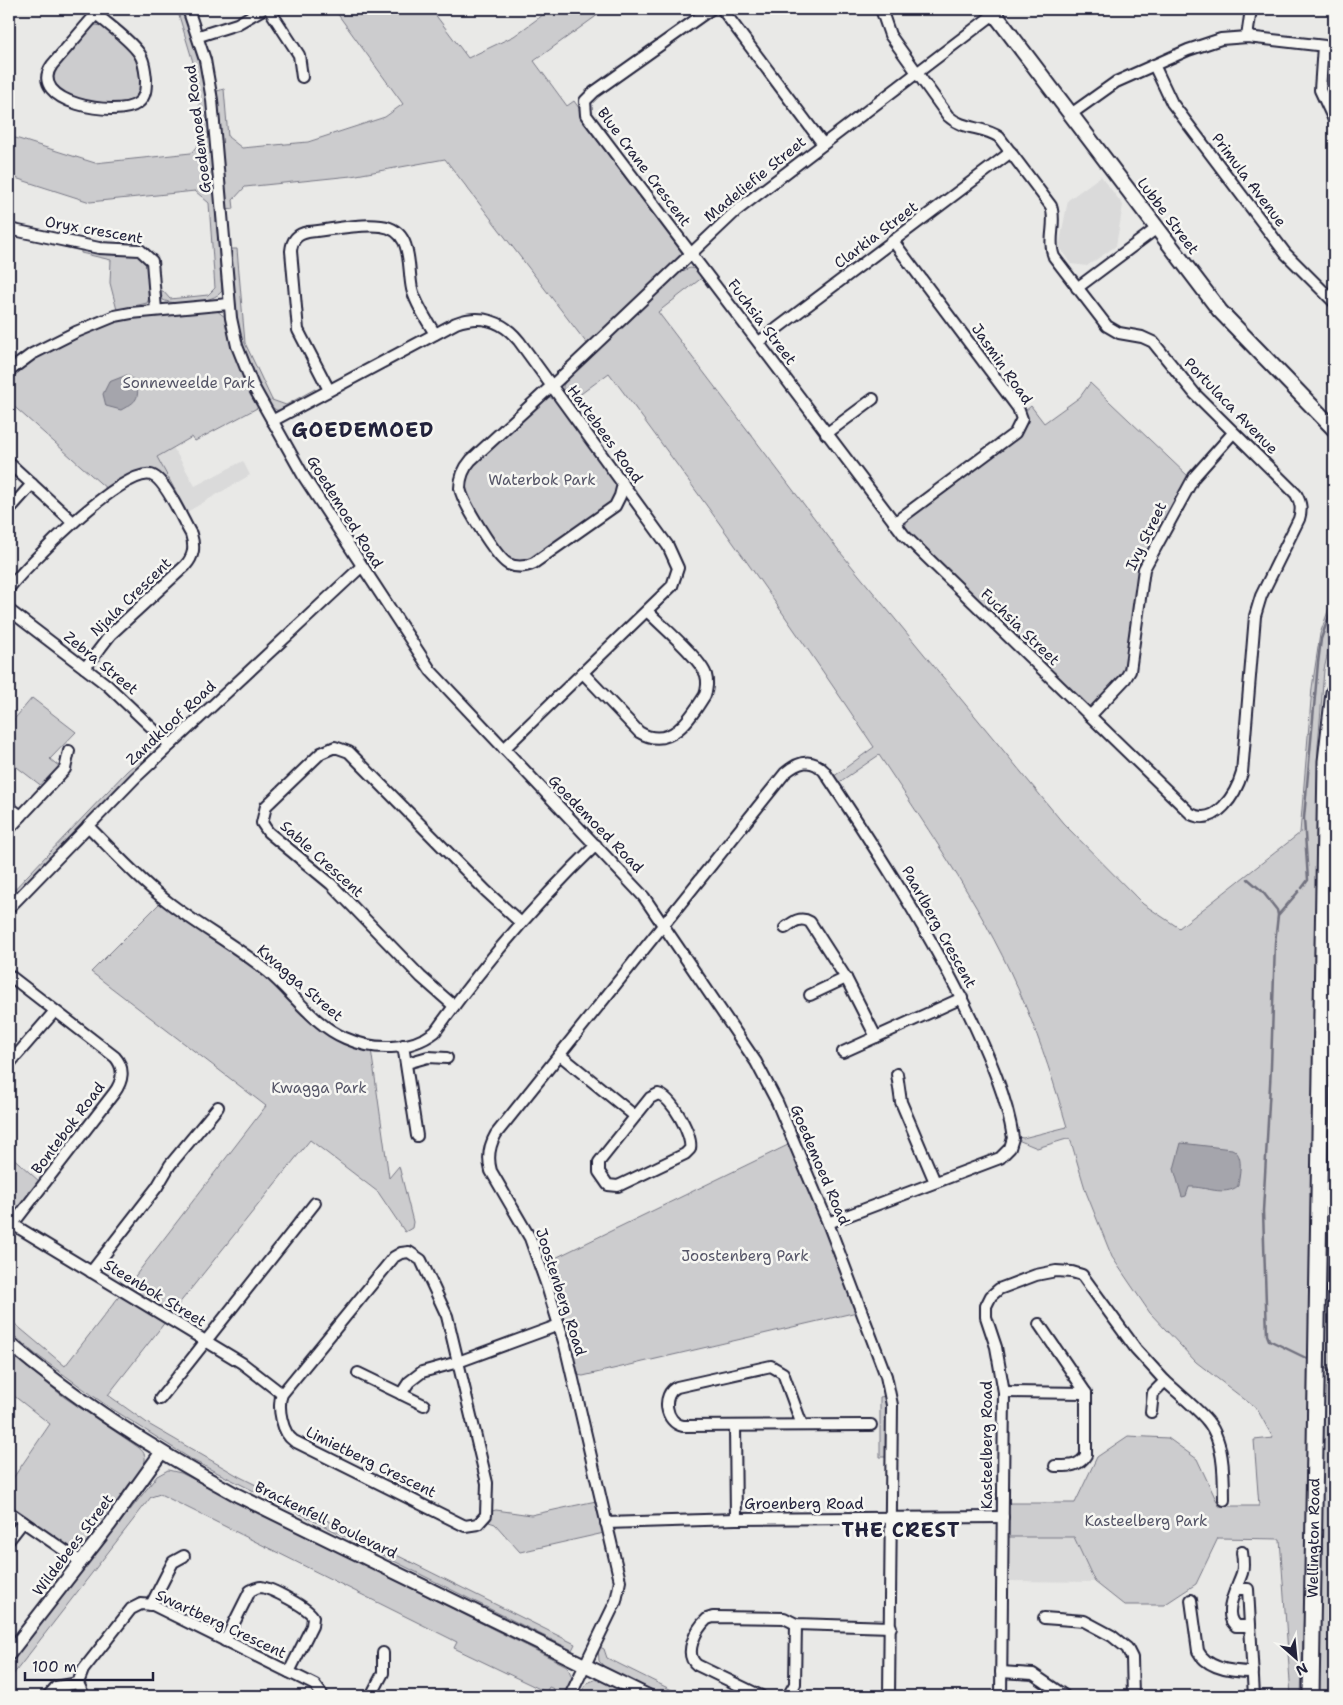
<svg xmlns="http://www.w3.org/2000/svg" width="1343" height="1705" font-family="'Shantell Sans',sans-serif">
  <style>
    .built { fill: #dadada }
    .green { fill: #ccccce; stroke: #777784 }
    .water { fill: #a5a5ac; stroke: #71717f }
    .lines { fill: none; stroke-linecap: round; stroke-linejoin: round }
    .stream { stroke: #71717f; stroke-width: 2.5 }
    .minor-casing { stroke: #22223b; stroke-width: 14 }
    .tertiary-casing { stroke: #22223b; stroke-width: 16 }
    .secondary-casing { stroke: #22223b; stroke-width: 18 }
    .primary-casing { stroke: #22223b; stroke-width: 19 }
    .minor { stroke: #f6f6f2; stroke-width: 10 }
    .tertiary { stroke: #f6f6f2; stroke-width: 12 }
    .secondary { stroke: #f6f6f2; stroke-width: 14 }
    .primary { stroke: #f6f6f2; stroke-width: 15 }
    .labels { text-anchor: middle; stroke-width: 5; stroke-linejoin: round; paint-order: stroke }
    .street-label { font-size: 15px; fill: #22223b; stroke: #f6f6f2 }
    .park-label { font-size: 15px; fill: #555567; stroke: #f6f6f2 }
    .district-label { font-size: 20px; font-weight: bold; letter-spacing: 1px; fill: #22223b; stroke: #f6f6f2 }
  </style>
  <rect width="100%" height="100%" fill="#e9e9e7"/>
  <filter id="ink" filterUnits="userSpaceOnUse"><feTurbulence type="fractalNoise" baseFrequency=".02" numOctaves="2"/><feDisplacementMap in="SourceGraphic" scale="10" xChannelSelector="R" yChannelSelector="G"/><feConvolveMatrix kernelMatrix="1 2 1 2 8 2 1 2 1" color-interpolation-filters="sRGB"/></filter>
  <g filter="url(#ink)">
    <!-- built -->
    <g class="built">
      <path d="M1101,176l22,29 -7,41 -29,20 -16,-2 -12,-17 9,-47z"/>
      <path d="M173,447l22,39 48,-25 7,14 -63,37 -30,-55z"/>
      <path d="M1006,1537h68l21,45 -89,-1z"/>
    </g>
    <!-- green -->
    <g class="green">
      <path d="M177,9h5l11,25 13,56 16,201c-8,12 -47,15 -59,9l-3,-9h3l7,8 38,-4 7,-7 -6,-85 -14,-12 -105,11 -81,-26v-40l86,27 96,-10 12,-14 -7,-67z"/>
      <path d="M334,9h97l37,49 46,-22 37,-27h55l-72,52 33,45 7,-5 5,7 2,11 101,134 -1,4 -93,88 -143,-186 -94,17 -106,11 -12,13 1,9 -8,1 -9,-119 7,-2 4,48 14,11 66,-6 77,-25 18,-13z"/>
      <path d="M96,25c9,1 14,7 20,13 18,15 29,31 25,55 -15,21 -72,8 -88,-7v-17l36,-41z"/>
      <path d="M81,249l60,7c10,9 12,35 6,47l-30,7 -7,-27 1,-23 -30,-7z"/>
      <path d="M230,249h7l8,94 27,57 14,5 29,-16 1,2 -34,20 -6,-1 -7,-5 -15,-28 -15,-43z"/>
      <path d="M690,268l6,1 7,8 -45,35 182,240 223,271 80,81 36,24 121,-95 12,-145 8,-54 14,-40v30l-10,46 -6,76 -13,829 -4,121h-10l-11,-157 -62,-1 -22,46 -32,21h-40l-29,-23 -21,-45h-68v-34h69l22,-46 31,-21 40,2 29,21 22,47h40l-5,-66 19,-2 -16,-29 -61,-47 -46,-49 -38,-56 -26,-65 -16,-54 -33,10 -19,-8v-3l5,1 44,-11c-12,-41 -25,-82 -42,-122 -37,-89 -93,-170 -146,-250l-41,28 -5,-6 41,-30c-85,-127 -173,-252 -265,-374l-39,29 -7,-10v-6l4,-8 113,-106z"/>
      <path d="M216,310l9,7c7,33 18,60 34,90l-64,34 -3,-4 -35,20 30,55 -3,2c-26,-48 -26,-56 -76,-24l-99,-88v-24c25,-22 83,-51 115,-59 30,-6 62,-6 92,-9z"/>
      <path d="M1090,383l99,94 -51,97 -12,97 -33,35h-6l-181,-173 -1,-6 3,-9 109,-82 9,-19 -1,-6 6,-5 13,17 36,-26z"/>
      <path d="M549,397l8,4 61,86 -4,13 -83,60c-11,4 -19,2 -28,-6l-32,-50 -6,-16 5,-21 76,-69z"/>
      <path d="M32,698l44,34 -26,27 10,8v4l-17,16 -34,-26v-40l2,2z"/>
      <path d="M154,736l4,7 -4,11 -145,149v-8l118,-124 22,-19 1,-12z"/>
      <path d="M161,902l105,73 50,49 55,25 18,129 10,-12 14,56 -1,6 -7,4 -27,-40 -68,-52 -140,175 -44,-27 140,-182 -175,-134z"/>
      <path d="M1332,973h2v723h-15z"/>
      <path d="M790,1144l67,168 -274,64 -6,-1 -34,-111z"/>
      <path d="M9,1154l31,28 -23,30 -8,3z"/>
      <path d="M121,1294l45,27 -58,74 42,30 90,52 335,167 -3,6 -378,-189 -91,-58 -69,-50 -25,-22v-12l56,47z"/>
      <path d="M9,1353l55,44 71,48c6,4 11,8 10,16 0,8 -10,16 -15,22 -15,19 -28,55 -48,67l-12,-1 -61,-42v-23l41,-60 -41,-32z"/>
      <path d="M886,1396l1,61h-7v-60z"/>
      <path d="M168,1470l13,3 386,193 5,11 -8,19h-8l-2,-7 -5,-2 -3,5 -92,-44 3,-6 -297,-148 -9,3 -142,183v-16l148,-188z"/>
      <path d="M596,1501l8,32 -84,19 -25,-28 -6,-2 3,-11 4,-1 35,5z"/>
      <path d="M598,1646l6,3 3,9 77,38h-25l-50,-24 -10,-11z"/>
      <path d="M597,1679h3l37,17h-58l8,-13z"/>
    </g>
    <!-- water -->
    <g class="water">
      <path d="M127,375l9,6c4,18 1,20 -15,29l-15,-4 -3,-12 6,-12z"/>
      <path d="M1181,1143l51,6c13,6 7,25 6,37 -14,11 -33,0 -49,1l-3,9 -4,1 -8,-28z"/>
    </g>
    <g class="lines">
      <!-- stream -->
      <g class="stream">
        <path d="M1248,879l14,12 15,19 1,5 -3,28 -4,124 -8,144 4,124 2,5 39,19"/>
        <path d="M1302,888l6,-8 -4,-62 14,-155 3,-24 13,-37"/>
        <path d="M1279,914l20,-23"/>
        <path d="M1324,1367l10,5"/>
      </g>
      <defs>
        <g id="minor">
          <path d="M188,9l17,51 7,40 19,218 6,28 16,40 51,91 127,194 213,226 112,165 21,40 51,121 58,153 6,29 -3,291"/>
          <path d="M269,9l30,46 3,22"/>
          <path d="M711,9l-117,83 -9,9 1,14 318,420 287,279c25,13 45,-20 51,-41l13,-157 6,-20 38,-77c3,-10 2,-16 -3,-25l-101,-100 -42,-52 -11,-5 -23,-4 -12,-7 -53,-69c-7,-17 3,-34 -3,-51l-52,-69c-16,-11 -36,-7 -51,-21l-58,-81 -9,-26"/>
          <path d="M722,9l101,135"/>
          <path d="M96,14c14,12 32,24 43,39 5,7 6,17 7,26 0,9 0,18 -8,24 -21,16 -112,-1 -86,-38l44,-51 5,-5"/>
          <path d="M199,36l38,-12 26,-15"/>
          <path d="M1247,37l4,-28"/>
          <path d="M1323,46l-3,44 14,30"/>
          <path d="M1154,65l18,38 114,151 48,48"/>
          <path d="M1071,114l45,-32 72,-32 33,-11 26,-2 87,10"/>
          <path d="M9,229l90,19 41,2 12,11 4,49"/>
          <path d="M893,241l125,167 4,11 -7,14 -121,90"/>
          <path d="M1077,288l80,-60"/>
          <path d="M759,342l252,-190"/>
          <path d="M9,371l23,-17 44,-22 39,-16 16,-3 98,-9"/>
          <path d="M329,390l-31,-60 -7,-79c1,-11 6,-17 17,-19 21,-2 52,-9 73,-6 33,4 26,40 31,63 4,16 15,31 23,45"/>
          <path d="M272,421l184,-98c25,-9 47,-2 63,18l149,205 10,22 -6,18 -168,163"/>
          <path d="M826,434l47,-35"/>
          <path d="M9,463l64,59"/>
          <path d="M623,484l-3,12 -5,10 -81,57c-8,4 -17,5 -26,1 -12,-7 -46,-62 -48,-76 0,-11 4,-20 11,-28l87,-80 178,-169 258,-197"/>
          <path d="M9,510l23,-26"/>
          <path d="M9,588c18,-23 113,-120 142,-113 14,3 32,46 40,59 4,13 3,22 -6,32l-74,68 -26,34"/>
          <path d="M9,610l98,75 63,60"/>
          <path d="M583,673l56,59c31,19 51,-13 66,-37 2,-6 3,-13 1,-20 -5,-16 -45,-50 -59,-64"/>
          <path d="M1090,716l35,-37 5,-8 14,-102 50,-92 39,-44"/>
          <path d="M9,807l12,9"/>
          <path d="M88,826c26,26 51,54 80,76 32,25 69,44 100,70 25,21 46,53 77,66 29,13 65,13 90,-6 48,-67 102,-130 161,-187"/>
          <path d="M9,829l56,-60 4,-18"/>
          <path d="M9,908l126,-130 226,-211"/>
          <path d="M785,928c8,-6 15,-12 25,-6l36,56 30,59"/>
          <path d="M9,975l106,82c10,11 8,24 -1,36l-101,131"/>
          <path d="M810,995l36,-17"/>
          <path d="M454,1006l-33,-29 -90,-93 -63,-52 -6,-9 4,-17 55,-53 14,-6 14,5 137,139 35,32"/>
          <path d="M403,1045l14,91"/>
          <path d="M843,1052l119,-54"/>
          <path d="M560,1055l75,61"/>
          <path d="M407,1063l21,-6 19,1"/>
          <path d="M9,1064l46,-53"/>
          <path d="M897,1074l4,28 34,80"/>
          <path d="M658,1094c14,3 35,42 32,55l-5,5 -67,32 -10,-1 -9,-13v-10l51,-64z"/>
          <path d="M9,1222l233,141 40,31"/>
          <path d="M409,1252l12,8 26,56 40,167 -1,32 -8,9 -13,2 -171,-85c-12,-8 -17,-34 -12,-47l112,-137 7,-4z"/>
          <path d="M91,1272l66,-85 13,-22 48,-58"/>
          <path d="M1039,1324l47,69v62c-7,12 -18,11 -31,11"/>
          <path d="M358,1373l66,32"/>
          <path d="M1165,1381c13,12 28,24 40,37 19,20 19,56 19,82"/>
          <path d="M1004,1392l82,1"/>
          <path d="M401,1394l8,-12 13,-10 36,-10 101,-37"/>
          <path d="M160,1399l155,-196"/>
          <path d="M802,1425l-19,-52 -12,-7 -94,21c-16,7 -12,36 6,39l188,-1"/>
          <path d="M735,1426l1,93"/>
          <path d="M9,1512l72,50"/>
          <path d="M606,1523l130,-4 267,-2"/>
          <path d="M9,1540l14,-18"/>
          <path d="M1242,1552c1,7 2,14 0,21 -4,13 -21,41 -6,53h14"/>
          <path d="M1236,1589h12l6,107"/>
          <path d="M1191,1600l7,51c9,18 36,21 55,21"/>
          <path d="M151,1605l22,-43 11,-6"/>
          <path d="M1044,1618l40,3 28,15 15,12 5,10 1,38"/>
          <path d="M225,1641l25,-50c4,-2 7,-4 11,-4 10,1 48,21 52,30l-1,9 -23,46"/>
          <path d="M1001,1672l32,2 32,22"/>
          <path d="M48,1696l8,-9 22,-4"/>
          <path d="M84,1696l-6,-13 5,-13 48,-61 10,-5 12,1 162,80 8,11"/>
          <path d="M371,1696l12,-23v-20"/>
          <path d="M570,1696l46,-95 4,-20 -55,-236 -18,-59 -17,-48 -39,-67c-4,-14 -2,-25 5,-37l289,-361c13,-11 26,-16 39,-2 54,81 106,161 148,249 17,37 35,77 41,118l-3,10 -10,10 -172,65"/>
          <path d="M761,1696l-64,-31c-14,-11 -1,-36 10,-46l6,-2 71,1 12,6 95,3"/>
          <path d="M788,1696l7,-12 1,-60"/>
          <path d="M1001,1696l3,-304 -8,-45 -10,-30v-11l5,-10 8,-7 37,-14 20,-4 16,1 10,3 54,74 29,32 -12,12 -2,19"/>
        </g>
        <g id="tertiary">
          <path d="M9,1343c70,60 147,108 228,152l411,201"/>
          <path d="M9,1654l101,-130 51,-71"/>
        </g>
        <path id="secondary" d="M991,9l229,302 114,118"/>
        <g id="primary">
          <path id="s1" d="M1311,1696l15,-935 8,-69"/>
        </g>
      </defs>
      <!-- minor casing -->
      <use href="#minor" class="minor-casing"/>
      <!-- tertiary casing -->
      <use href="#tertiary" class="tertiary-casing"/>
      <!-- secondary casing -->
      <use href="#secondary" class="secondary-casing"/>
      <!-- primary casing -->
      <use href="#primary" class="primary-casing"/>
      <!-- minor -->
      <use href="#minor" class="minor"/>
      <!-- tertiary -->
      <use href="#tertiary" class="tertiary"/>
      <!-- secondary -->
      <use href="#secondary" class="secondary"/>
      <!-- primary -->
      <use href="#primary" class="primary"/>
    </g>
  </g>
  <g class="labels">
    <!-- street labels -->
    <g class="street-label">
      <text transform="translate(198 129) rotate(-97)" y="5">Goedemoed Road</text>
      <text transform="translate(644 167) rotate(53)" y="5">Blue Crane Crescent</text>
      <text transform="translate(755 179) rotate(-39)" y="5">Madeliefie Street</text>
      <text transform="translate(1249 180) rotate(53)" y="5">Primula Avenue</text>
      <text transform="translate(1168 216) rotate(53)" y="5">Lubbe Street</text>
      <text transform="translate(94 230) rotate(10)" y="5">Oryx crescent</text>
      <text transform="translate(876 235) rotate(-37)" y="5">Clarkia Street</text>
      <text transform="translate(762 322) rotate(53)" y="5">Fuchsia Street</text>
      <text transform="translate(1002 364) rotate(55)" y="5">Jasmin Road</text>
      <text transform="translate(1231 406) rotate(46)" y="5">Portulaca Avenue</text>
      <text transform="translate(605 434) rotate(54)" y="5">Hartebees Road</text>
      <text transform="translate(345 512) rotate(58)" y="5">Goedemoed Road</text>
      <text transform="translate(1146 536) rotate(-64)" y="5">Ivy Street</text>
      <text transform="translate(131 597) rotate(-44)" y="5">Njala Crescent</text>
      <text transform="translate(1020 627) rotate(44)" y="5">Fuchsia Street</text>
      <text transform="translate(101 663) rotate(39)" y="5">Zebra Street</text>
      <text transform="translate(171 723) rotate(-43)" y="5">Zandkloof Road</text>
      <text transform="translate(596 824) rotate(46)" y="5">Goedemoed Road</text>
      <text transform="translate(322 859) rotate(42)" y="5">Sable Crescent</text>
      <text transform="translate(939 927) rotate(61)" y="5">Paarlberg Crescent</text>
      <text transform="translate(300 983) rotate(41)" y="5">Kwagga Street</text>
      <text transform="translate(68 1128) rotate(-53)" y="5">Bontebok Road</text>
      <text transform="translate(820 1165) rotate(67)" y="5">Goedemoed Road</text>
      <text transform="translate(561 1292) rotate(72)" y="5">Joostenberg Road</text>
      <text transform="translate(155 1293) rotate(31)" y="5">Steenbok Street</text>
      <text transform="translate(987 1445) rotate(-90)" y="5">Kasteelberg Road</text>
      <text transform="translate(371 1462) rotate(26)" y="5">Limietberg Crescent</text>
      <text x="804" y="1509">Groenberg Road</text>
      <text transform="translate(326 1520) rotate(26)" y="5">Brackenfell Boulevard</text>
      <text dy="5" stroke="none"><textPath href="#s1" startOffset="158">Wellington Road</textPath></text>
      <text transform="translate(73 1545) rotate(-53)" y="5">Wildebees Street</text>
      <text transform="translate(221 1624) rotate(25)" y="5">Swartberg Crescent</text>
    </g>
    <!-- park labels -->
    <g class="park-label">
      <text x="189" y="388">Sonneweelde Park</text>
      <text x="542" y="485">Waterbok Park</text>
      <text x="319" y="1093">Kwagga Park</text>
      <text x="745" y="1261">Joostenberg Park</text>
      <text x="1146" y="1526">Kasteelberg Park</text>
    </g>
    <!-- district labels -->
    <g class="district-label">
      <text x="363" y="437">GOEDEMOED</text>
      <text x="901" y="1537">THE CREST</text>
    </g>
  </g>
  <!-- margin -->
  <rect width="1343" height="1705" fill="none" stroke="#f6f6f2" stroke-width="30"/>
  <rect x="15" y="15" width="1313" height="1675" fill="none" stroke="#22223b" stroke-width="2" filter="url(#ink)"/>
  <!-- north arrow -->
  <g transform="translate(1296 1658) rotate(153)" stroke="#f6f6f2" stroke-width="4" paint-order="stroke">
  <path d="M0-4L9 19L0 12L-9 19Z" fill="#22223b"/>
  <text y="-8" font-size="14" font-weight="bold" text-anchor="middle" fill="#22223b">N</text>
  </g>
  <!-- scale -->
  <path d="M25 1672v8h128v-8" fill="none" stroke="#22223b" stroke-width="2.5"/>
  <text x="32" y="1672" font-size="15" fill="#22223b" stroke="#f6f6f2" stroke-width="4" paint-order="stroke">100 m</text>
</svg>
